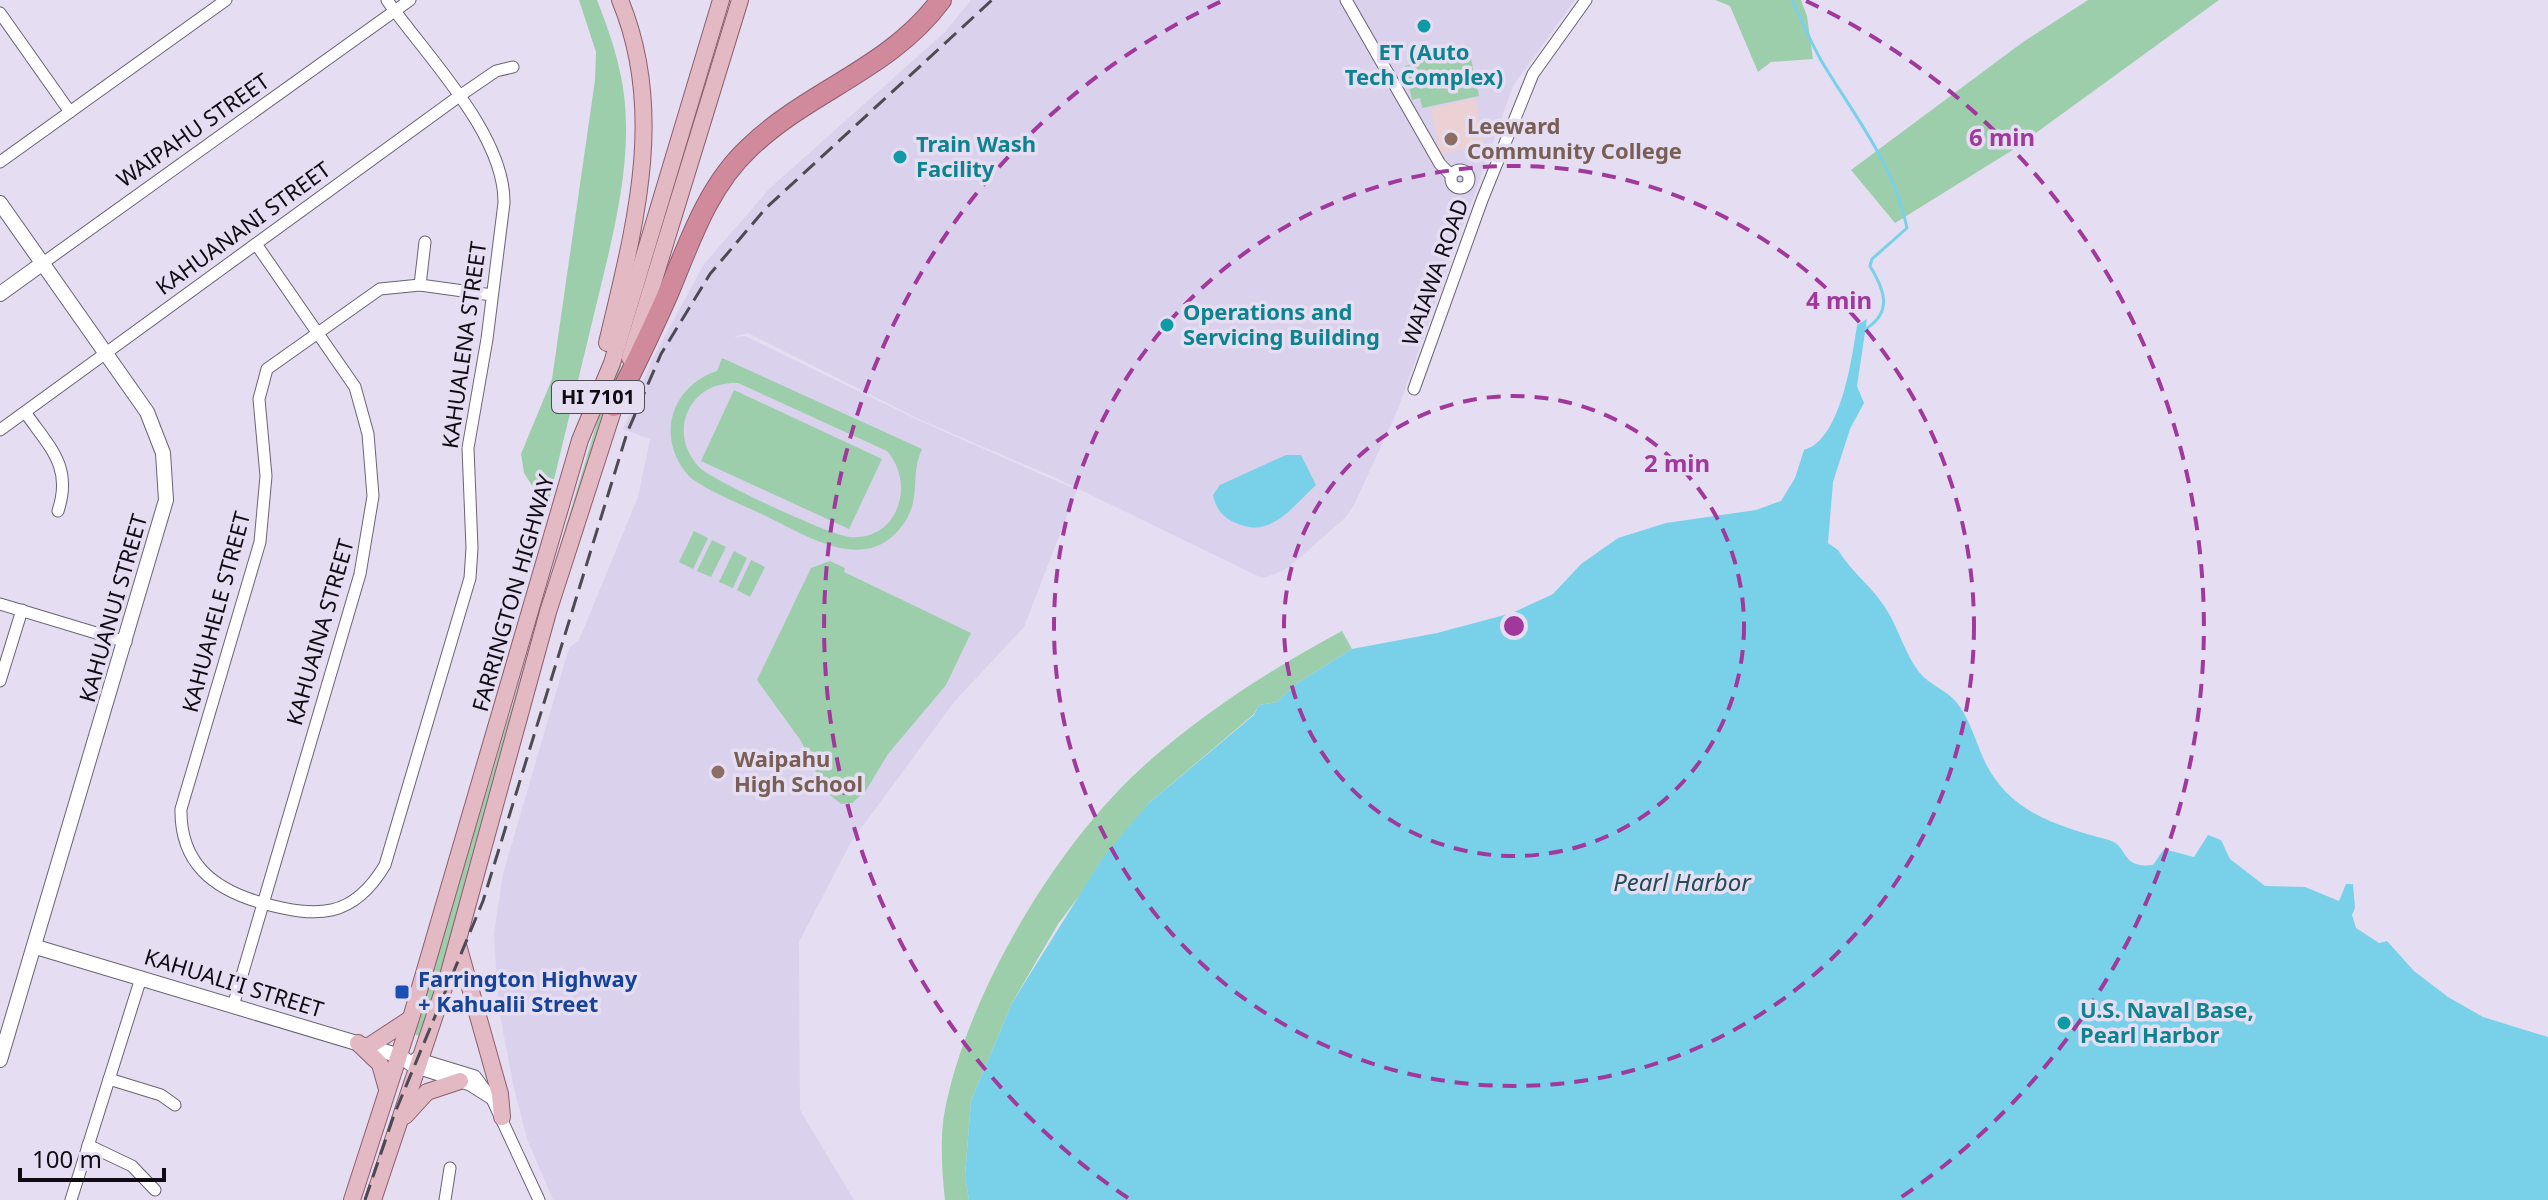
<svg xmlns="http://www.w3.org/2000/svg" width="2548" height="1200" font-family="'Noto Sans',sans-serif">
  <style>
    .built { fill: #dad1ec }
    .industrial { fill: #ebd1d3 }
    .green { fill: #9dceab; fill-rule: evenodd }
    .water { fill: #79d1e9 }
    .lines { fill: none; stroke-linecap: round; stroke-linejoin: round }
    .stream { stroke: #79d1e9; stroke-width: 3 }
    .minor-casing { stroke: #686374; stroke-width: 13 }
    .tertiary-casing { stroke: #686374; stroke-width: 16 }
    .primary-casing { stroke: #8d5e6c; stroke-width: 18 }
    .motorway-casing { stroke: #8d5e6c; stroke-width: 22 }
    .minor { stroke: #fff; stroke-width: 11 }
    .tertiary { stroke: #fff; stroke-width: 14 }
    .primary { stroke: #e3b9c4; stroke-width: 16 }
    .motorway { stroke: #d18a9c; stroke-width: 20 }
    .rail { stroke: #4e4a54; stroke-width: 3; stroke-dasharray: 16 8; stroke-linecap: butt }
    .ring { fill: none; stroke: #a1399d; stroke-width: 4; stroke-dasharray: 14 10 }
    .culture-dot { fill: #0f9aa8; stroke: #e5def2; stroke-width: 3 }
    .education-dot { fill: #8d6e63; stroke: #e5def2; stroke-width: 3 }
    .transit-dot { fill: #1a4fb4; stroke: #e5def2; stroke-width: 3 }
    .labels { text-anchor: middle; stroke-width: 7; stroke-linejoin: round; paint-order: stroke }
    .shield { fill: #e5def2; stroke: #4e4b55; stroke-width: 2 }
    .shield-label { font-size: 20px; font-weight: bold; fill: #0e0c12 }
    .culture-label { font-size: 22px; font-weight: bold; fill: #0d838f; stroke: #e5def2; text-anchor: start }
    .education-label { font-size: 22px; font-weight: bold; fill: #785e54; stroke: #e5def2; text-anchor: start }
    .street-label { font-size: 22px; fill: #0e0c12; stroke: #e5def2 }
    .transit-label { font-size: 22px; font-weight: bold; fill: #164399; stroke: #e5def2; text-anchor: start }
    .water-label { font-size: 24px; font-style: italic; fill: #244c57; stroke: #e5def2 }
    .centre { fill: #a1399d; stroke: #e5def2; stroke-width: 4 }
    .ring-label { font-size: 24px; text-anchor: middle; font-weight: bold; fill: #a1399d; stroke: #e5def2; stroke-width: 7; stroke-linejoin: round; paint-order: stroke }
  </style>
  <rect width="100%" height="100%" fill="#e5def2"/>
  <!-- built -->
  <path class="built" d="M971,0h604l-62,86 -115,323 -44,96 -8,12 -57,50 -14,7 -13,4 -206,-100 -135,-58 -173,-87 -15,4 12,-1 175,85 157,69 -53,137 -70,75 -103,140 -52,100 1,168 54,90h-301l-26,-61 -14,-55 -15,-80 -4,-71 9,-59 66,-226 10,-8 59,-143 12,-58 -27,-10 30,-71 51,-94 66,-76 175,-156z"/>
  <!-- industrial -->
  <path class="industrial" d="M1475,99l9,46 -44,9 -9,-46z"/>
  <!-- green -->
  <g class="green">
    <path d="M579,0h18c16,41 29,80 29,125 1,60 -16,123 -30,181 -16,67 -33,135 -49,203l-23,-36 -3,-19 31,-75 43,-299 1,-28z"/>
    <path d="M1715,0h86l6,16 6,43 -42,3 -13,10 -28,-66z"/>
    <path d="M2088,0h131l-208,151 -116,72 -44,-53 172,-128z"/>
    <path d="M713,35l4,1 -273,937 -22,64 -8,-3z"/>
    <path d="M1468,45l11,51 -57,12 -2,-10 -8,2 -7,-34 7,-2 -2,-6z"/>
    <path d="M722,358l200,91c-12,26 -1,46 -16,71 -36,58 -97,17 -142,-5 -24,-11 -50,-21 -72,-36 -37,-36 -24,-92 25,-108zM738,383l149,68c29,33 11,90 -37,86 -19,-1 -136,-56 -150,-69 -15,-15 -21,-37 -12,-57 9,-20 29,-29 50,-28z"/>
    <path d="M734,390l148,69 -33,70 -148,-68z"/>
    <path d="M694,531l14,7 -15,31 -14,-7z"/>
    <path d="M712,540l14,7 -15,30 -14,-6z"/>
    <path d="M734,551l13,7 -14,30 -14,-6z"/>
    <path d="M751,560l14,7 -15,30 -13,-7z"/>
    <path d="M830,561l15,7 -1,4 127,61 -25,52 -58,69 -23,38 -13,11 -11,1 -16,-13 -24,-50 -44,-61 54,-112z"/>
    <path d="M1342,631l10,18 -56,35 -19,18 -18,3 -5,9 -105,89 -91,121 -46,79 -41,98 -6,75 4,24h-24c-3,-27 -5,-58 -1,-85 21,-118 113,-273 203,-352 60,-53 125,-94 195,-132z"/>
  </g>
  <!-- water -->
  <g class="water">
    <path d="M1867,319l-10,67 7,17 -14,26 -17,53 -5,61 10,7c14,23 37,39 50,62 11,19 18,43 31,60 10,13 28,18 38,31 14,18 18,38 28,59 25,51 74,65 124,78 20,6 11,29 44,25l11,-16 30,8 14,-22 13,5 9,19 35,27 40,1 34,14 7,-17h7l2,24 -3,7 4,13 23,15 8,-2 27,30 34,26 35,20 65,20v163h-1579l-4,-24 6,-75 41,-98 92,-147 45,-53 105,-88 5,-10 18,-3 19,-18 56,-35 85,-16 75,-20 41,-19 28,-30 37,-26 48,-15 90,-13 25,-9 14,-23 9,-28c37,-10 48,-92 53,-125z"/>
    <path d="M1286,455h15l15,30c-25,23 -45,54 -80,38 -13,-5 -20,-14 -23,-28l7,-10z"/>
  </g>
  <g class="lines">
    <!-- stream -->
    <path class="stream" d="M1792,0c10,21 19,43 30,62 32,53 73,104 85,166l-35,31 -2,7c14,23 23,45 -3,62"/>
    <defs>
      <g id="minor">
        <path d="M387,0c39,56 118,134 117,203l-17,136 -19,109 4,100 -2,30 -85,287c-32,54 -68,53 -123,38 -49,-14 -82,-40 -81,-94l79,-267 6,-66 -7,-77 8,-30 113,-80 40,-4 72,10"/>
        <path d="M1346,0l94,164 11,11"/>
        <path d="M0,13l70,99"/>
        <path d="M0,162l226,-162"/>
        <circle cx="1460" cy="179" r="9"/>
        <path d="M43,263l367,-263"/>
        <path d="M420,285l5,-43"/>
        <path d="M1414,389l68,-189 51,-126 53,-74"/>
        <path d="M25,412c24,35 48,54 33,99"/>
        <path d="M0,430l458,-333 38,-26 17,-4"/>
        <path d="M0,604l126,38"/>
        <path d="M0,681l22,-71"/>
        <path d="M233,1006l127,-432 13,-78 -5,-62 -13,-47 -99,-143"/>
        <path d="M416,1058l59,18 17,23"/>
        <path d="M417,1068l53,17 22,14 47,101"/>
        <path d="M109,1079l52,16 14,10"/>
        <path d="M88,1145l44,21 23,24"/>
        <path d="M71,1200l70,-222"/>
        <path d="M445,1200l5,-32"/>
      </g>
      <g id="tertiary">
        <path d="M0,203l147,209 16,41 3,47 -166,560"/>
        <path d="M0,294l43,-31"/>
        <path d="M36,947l364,109 17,12"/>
      </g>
      <g id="primary">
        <path d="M607,343c27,-114 60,-230 13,-343"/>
        <path d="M630,358l110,-358"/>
        <path d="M458,945l42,149 2,23"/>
        <path d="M358,1043l22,21 7,25"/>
        <path d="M369,1046l41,-27"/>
        <path d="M405,1116l22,-24 33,-11"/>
        <path d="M352,1200l59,-182 169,-578 32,-77 109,-363"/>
        <path d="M373,1200l75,-224 100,-364 70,-217"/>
      </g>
      <path id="motorway" d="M614,406c19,-36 36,-72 53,-110 22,-52 40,-109 82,-148 60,-58 140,-78 192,-148"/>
    </defs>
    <!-- minor casing -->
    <use href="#minor" class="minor-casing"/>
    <!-- tertiary casing -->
    <use href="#tertiary" class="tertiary-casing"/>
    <!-- primary casing -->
    <use href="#primary" class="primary-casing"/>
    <!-- motorway casing -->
    <use href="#motorway" class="motorway-casing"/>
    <!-- minor -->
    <use href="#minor" class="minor"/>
    <!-- tertiary -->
    <use href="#tertiary" class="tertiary"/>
    <!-- primary -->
    <use href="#primary" class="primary"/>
    <!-- motorway -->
    <use href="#motorway" class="motorway"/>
    <!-- rail -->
    <path class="rail" d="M365,1200l29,-85 89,-214 144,-468 34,-79 49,-80 56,-66 226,-208"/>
  </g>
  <!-- distance rings -->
  <g class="ring">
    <circle cx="1514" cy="626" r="230"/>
    <circle cx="1514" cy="626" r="460"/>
    <path d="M1128 1198A690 690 0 0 1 1222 1M1806 1A690 690 0 0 1 1900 1198"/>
  </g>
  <!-- markers -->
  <g class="culture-dot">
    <circle cx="1424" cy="26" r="8"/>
    <circle cx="900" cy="157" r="8"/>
    <circle cx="1167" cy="325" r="8"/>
    <circle cx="2064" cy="1023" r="8"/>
  </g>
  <g class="education-dot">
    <circle cx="1451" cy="139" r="8"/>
    <circle cx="718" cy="772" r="8"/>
  </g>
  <rect class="transit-dot" x="394" y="984" width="16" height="16" rx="4"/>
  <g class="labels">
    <!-- shield labels -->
    <rect class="shield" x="552" y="381" width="92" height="32" rx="6"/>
    <g class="shield-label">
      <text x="598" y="404">HI 7101</text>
    </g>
    <!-- culture labels -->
    <g class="culture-label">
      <text x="1424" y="60" text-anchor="middle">ET (Auto<tspan x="1424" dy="25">Tech Complex)</tspan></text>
      <text x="916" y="152">Train Wash<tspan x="916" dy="25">Facility</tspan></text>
      <text x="1183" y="320">Operations and<tspan x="1183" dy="25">Servicing Building</tspan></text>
      <text x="2080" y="1018">U.S. Naval Base,<tspan x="2080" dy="25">Pearl Harbor</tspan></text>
    </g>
    <!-- education labels -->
    <g class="education-label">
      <text x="1467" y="134">Leeward<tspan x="1467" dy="25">Community College</tspan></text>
      <text x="734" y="767">Waipahu<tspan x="734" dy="25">High School</tspan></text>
    </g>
    <!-- street labels -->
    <g class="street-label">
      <text transform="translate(193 130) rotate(-35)" y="8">WAIPAHU STREET</text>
      <text transform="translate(243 228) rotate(-36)" y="8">KAHUANANI STREET</text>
      <text transform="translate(1435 272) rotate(-70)" y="8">WAIAWA ROAD</text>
      <text transform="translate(464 345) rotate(-82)" y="8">KAHUALENA STREET</text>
      <text transform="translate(513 593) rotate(-74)" y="8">FARRINGTON HIGHWAY</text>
      <text transform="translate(113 608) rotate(-74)" y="8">KAHUANUI STREET</text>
      <text transform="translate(216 612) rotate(-75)" y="8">KAHUAHELE STREET</text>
      <text transform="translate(320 632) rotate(-74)" y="8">KAHUAINA STREET</text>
      <text transform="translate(234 983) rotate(17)" y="8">KAHUALI'I STREET</text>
    </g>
    <!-- transit labels -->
    <g class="transit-label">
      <text x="418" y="987">Farrington Highway<tspan x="418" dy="25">+ Kahualii Street</tspan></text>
    </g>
    <!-- water labels -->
    <g class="water-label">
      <text x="1682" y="891">Pearl Harbor</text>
    </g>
  </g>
  <circle cx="1514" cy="626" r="12" class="centre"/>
  <g class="ring-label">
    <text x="2002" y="146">6 min</text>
    <text x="1839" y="309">4 min</text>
    <text x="1677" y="472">2 min</text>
  </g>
  <!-- scale -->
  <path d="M20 1168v12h144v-12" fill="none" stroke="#0e0c12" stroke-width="4"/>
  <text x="32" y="1168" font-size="24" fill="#0e0c12" stroke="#e5def2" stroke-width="6" paint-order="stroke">100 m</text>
</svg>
